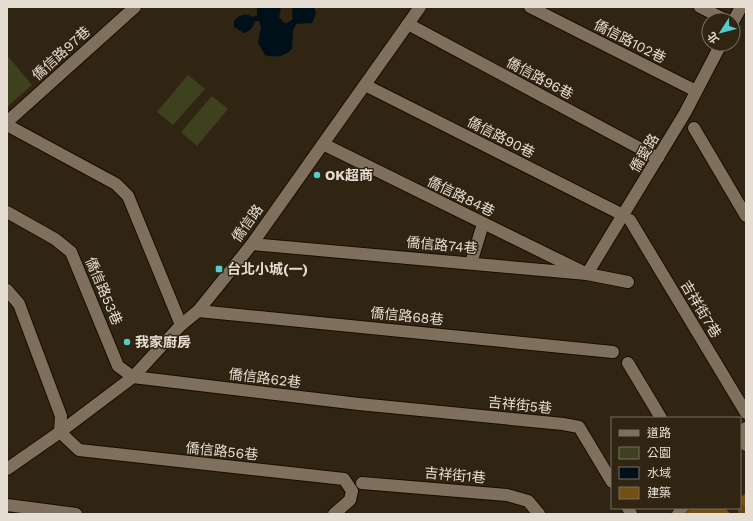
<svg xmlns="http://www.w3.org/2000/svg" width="753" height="521" font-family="'Work Sans','Noto Sans TC',sans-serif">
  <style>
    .green { fill: #3e411d }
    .water { fill: #001018 }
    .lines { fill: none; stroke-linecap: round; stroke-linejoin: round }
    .minor-casing { stroke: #180d00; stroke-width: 14 }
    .minor { stroke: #7e705c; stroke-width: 12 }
    .wall { fill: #614412 }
    .building { fill: #714f15; stroke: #4f370f }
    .poi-dot { fill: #52cdcc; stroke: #302413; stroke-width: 1.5 }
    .labels { text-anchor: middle; stroke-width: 3; stroke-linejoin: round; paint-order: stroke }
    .street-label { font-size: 14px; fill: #e6ded3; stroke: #302413 }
    .poi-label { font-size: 14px; font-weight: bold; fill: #e6ded3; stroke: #302413; text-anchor: start }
  </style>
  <rect width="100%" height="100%" fill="#302413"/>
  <!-- green -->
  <g class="green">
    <path d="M7,55l25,30 -25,22z"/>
    <path d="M188,75l17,14 -32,36 -16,-13z"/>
    <path d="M212,96l16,13 -31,37 -16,-14z"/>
  </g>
  <!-- water -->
  <path class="water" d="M257,7h24l-2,10 4,5 4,1 6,-4 -1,-6 1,-6h21l2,6 -4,10 -16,1 -3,6 -1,19c-8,8 -16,9 -27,6l-7,-12 3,-16 -2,-6h-4c-2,7 -5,10 -11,12l-10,-6v-6c6,-7 11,-8 19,-4l4,-2z"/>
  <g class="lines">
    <defs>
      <g id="minor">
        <path d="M530,7l166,84"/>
        <path d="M700,7l26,13"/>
        <path d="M733,22l8,-15"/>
        <path d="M408,24l250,134"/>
        <path d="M365,85l258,130"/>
        <path d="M7,122l128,-115"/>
        <path d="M7,125l109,59 12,12 53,129"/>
        <path d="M694,128l52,88"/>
        <path d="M323,144l264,130 98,-161 36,-69"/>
        <path d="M7,212l48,27 16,13 47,114 15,11 226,27 204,20 16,3 33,55"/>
        <path d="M630,220l116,193"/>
        <path d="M252,244l335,30 41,8"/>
        <path d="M471,263l12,-39"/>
        <path d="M7,290l12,14 42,112 -1,16 19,18 265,29 8,12 -2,9 -16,14"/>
        <path d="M198,311l415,41"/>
        <path d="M628,363l33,55"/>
        <path d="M740,435l6,-7"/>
        <path d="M740,438l6,7"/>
        <path d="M7,469l53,-37 73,-55 48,-52 17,-14 54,-67 168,-237"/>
        <path d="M362,483l145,12 21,6 11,13"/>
        <path d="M7,505l69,9"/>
        <path d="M628,508l3,6"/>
        <path d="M678,514l5,-6"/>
      </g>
    </defs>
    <!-- minor casing -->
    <use href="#minor" class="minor-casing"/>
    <!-- minor -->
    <use href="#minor" class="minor"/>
  </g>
  <!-- wall -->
  <path class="wall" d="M746,493v21h-8v-6h2v-10z"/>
  <!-- building -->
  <g class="building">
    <path d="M746,493v17l-6,-7v-5z"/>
    <path d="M691,508h34l6,6h-47z"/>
  </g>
  <!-- markers -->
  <g class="poi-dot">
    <circle cx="317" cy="175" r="4"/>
    <rect x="215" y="265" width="8" height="8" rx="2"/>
    <circle cx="127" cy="342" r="4"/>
  </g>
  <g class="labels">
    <!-- street labels -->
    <g class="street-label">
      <text transform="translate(630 41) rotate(27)" y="5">僑信路102巷</text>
      <text transform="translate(61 53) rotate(-42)" y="5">僑信路97巷</text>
      <text transform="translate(540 78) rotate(28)" y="5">僑信路96巷</text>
      <text transform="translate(501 137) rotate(27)" y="5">僑信路90巷</text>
      <text transform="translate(644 153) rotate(-59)" y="5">僑愛路</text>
      <text transform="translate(461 196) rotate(26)" y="5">僑信路84巷</text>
      <text transform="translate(247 223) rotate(-54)" y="5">僑信路</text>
      <text transform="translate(442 245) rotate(5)" y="5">僑信路74巷</text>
      <text transform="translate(104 291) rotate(67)" y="5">僑信路53巷</text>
      <text transform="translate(701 309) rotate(59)" y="5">吉祥街7巷</text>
      <text transform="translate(407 316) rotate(6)" y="5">僑信路68巷</text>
      <text transform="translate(265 378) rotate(7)" y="5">僑信路62巷</text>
      <text transform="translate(520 405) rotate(6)" y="5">吉祥街5巷</text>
      <text transform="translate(222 451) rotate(6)" y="5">僑信路56巷</text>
      <text transform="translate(455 475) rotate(5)" y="5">吉祥街1巷</text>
    </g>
    <!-- poi labels -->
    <g class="poi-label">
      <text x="325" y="180">OK超商</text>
      <text x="227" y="274">台北小城(一)</text>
      <text x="135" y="347">我家廚房</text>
    </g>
  </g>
  <!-- border -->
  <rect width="753" height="521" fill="none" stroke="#e6ded3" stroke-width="16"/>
  <!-- legend -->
  <rect x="611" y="417" width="130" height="92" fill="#302413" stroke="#796e60"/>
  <rect x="619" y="430" width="20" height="6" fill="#7e705c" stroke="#796e60"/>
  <text x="647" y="437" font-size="12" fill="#e6ded3">道路</text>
  <rect x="619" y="447" width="20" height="12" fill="#3e411d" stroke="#796e60"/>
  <text x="647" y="457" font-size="12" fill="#e6ded3">公園</text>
  <rect x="619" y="467" width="20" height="12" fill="#001018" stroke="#796e60"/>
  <text x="647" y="477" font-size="12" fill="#e6ded3">水域</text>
  <rect x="619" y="487" width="20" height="12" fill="#714f15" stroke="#796e60"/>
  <text x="647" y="497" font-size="12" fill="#e6ded3">建築</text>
  <!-- north arrow -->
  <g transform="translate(721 32) rotate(234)"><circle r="19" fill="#302413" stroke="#796e60"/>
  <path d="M0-3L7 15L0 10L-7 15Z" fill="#52cdcc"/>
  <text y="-6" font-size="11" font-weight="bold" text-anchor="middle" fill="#e6ded3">北</text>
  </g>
</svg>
